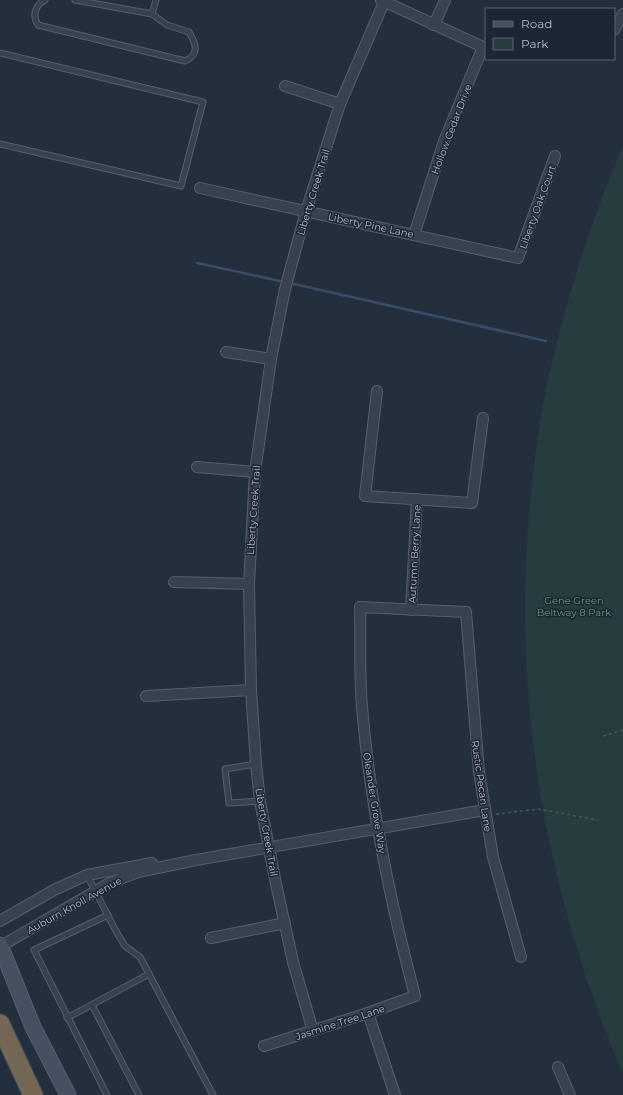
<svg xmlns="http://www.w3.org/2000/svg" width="623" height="1095" font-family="Montserrat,sans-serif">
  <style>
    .green { fill: #263c3f }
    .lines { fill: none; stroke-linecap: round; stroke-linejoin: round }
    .stream { stroke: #394c67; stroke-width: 2.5 }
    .service-casing { stroke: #565f6c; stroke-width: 7 }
    .minor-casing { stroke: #565f6c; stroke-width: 12 }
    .secondary-casing { stroke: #565f6c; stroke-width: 17 }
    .motorway-casing { stroke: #434c59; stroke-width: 21 }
    .path { stroke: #44595c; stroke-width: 1.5; stroke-dasharray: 3 3; stroke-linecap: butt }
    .service { stroke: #38414e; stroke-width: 5 }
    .minor { stroke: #38414e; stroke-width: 10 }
    .secondary { stroke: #465061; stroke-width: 15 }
    .motorway { stroke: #746855; stroke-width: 19 }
    .labels { text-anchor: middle; stroke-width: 3; stroke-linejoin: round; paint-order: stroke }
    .street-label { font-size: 10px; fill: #b4bcc9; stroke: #1d2633 }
    .park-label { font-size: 10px; fill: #6b9a76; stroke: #1d2633 }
  </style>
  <rect width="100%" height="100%" fill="#242f3e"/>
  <!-- green -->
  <path class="green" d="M623,145v929c-95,-222 -122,-454 -76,-691 4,-19 9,-37 14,-56 16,-62 37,-122 62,-182z"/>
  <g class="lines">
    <!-- stream -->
    <g class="stream">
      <path d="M197,263l83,18"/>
      <path d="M294,284l252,57"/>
    </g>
    <defs>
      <g id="service">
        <path d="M45,0c-10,5 -13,16 -7,25l147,36c15,-7 11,-17 4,-29l-22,-7 -15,-11 -77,-14"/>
        <path d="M152,14l4,-14"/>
        <path d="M0,53l203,49 -22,84 -181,-42"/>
        <path d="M256,764l-31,5 4,34 31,-2"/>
        <path d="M87,875l30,58 8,13 15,11 73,138"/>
        <path d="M92,1005l47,90"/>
        <path d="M67,1018l82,-44"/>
        <path d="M107,1095l-73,-145 74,-35"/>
      </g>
      <g id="minor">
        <path d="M381,0l102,47 -39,94 -30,94"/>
        <path d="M434,25l11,-25"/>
        <path d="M614,30l9,-16"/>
        <path d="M285,86l55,18"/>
        <path d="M200,188l318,70 37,-102"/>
        <path d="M226,352l45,7"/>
        <path d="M377,391l-12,105 107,7 11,-85"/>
        <path d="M197,467l58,5"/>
        <path d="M174,582l75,2"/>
        <path d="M411,610l6,-111"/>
        <path d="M146,696l105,-6"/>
        <path d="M0,921l54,-31 33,-15 65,-12"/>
        <path d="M211,938l74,-15"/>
        <path d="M1,946l107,-62 30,-12 58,-12 289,-50"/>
        <path d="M368,1013l27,82"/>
        <path d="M313,1031l-20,-69 -17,-78 -16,-83 -4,-37 -5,-74 -2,-106 6,-112 16,-113 14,-70 21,-78 34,-107 44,-102"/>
        <path d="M264,1046l104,-33 47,-17c-25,-95 -45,-191 -53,-289 -3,-33 -1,-67 -2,-100l106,5 13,160 14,85 28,100"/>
        <path d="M558,1067l12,28"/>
      </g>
      <path id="secondary" d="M0,945l33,82 35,68"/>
      <path id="motorway" d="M0,1024l33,71"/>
    </defs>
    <!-- service casing -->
    <use href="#service" class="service-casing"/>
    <!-- minor casing -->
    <use href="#minor" class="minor-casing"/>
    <!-- secondary casing -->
    <use href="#secondary" class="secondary-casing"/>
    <!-- motorway casing -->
    <use href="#motorway" class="motorway-casing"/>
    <!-- path -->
    <g class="path">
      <path d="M603,736l20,-6"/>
      <path d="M496,814l42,-5 60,11"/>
    </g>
    <!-- service -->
    <use href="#service" class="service"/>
    <!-- minor -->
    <use href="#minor" class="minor"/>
    <!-- secondary -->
    <use href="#secondary" class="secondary"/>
    <!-- motorway -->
    <use href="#motorway" class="motorway"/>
  </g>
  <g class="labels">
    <!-- street labels -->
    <g class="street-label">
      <text transform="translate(451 129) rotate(-69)" y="4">Hollow Cedar Drive</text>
      <text transform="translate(313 192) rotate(-73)" y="4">Liberty Creek Trail</text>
      <text transform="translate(537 207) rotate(-70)" y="4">Liberty Oak Court</text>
      <text transform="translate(371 225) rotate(12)" y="4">Liberty Pine Lane</text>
      <text transform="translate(253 510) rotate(-86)" y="4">Liberty Creek Trail</text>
      <text transform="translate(414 554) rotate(-87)" y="4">Autumn Berry Lane</text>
      <text transform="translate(482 786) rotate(82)" y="4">Rustic Pecan Lane</text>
      <text transform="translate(375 803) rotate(81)" y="4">Oleander Grove Way</text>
      <text transform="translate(267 832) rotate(80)" y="4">Liberty Creek Trail</text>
      <text transform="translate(74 905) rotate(-29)" y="4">Auburn Knoll Avenue</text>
      <text transform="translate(340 1022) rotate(-18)" y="4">Jasmine Tree Lane</text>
    </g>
    <!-- park labels -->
    <g class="park-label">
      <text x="574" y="604">Gene Green<tspan x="574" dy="12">Beltway 8 Park</tspan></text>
    </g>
  </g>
  <!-- legend -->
  <rect x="485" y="8" width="130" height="52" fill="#1d2633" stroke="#59626f"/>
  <rect x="493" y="21" width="20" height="6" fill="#465061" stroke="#59626f"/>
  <text x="521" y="28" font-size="12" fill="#b4bcc9">Road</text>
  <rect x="493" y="38" width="20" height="12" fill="#263c3f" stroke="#59626f"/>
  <text x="521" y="48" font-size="12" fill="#b4bcc9">Park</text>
</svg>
